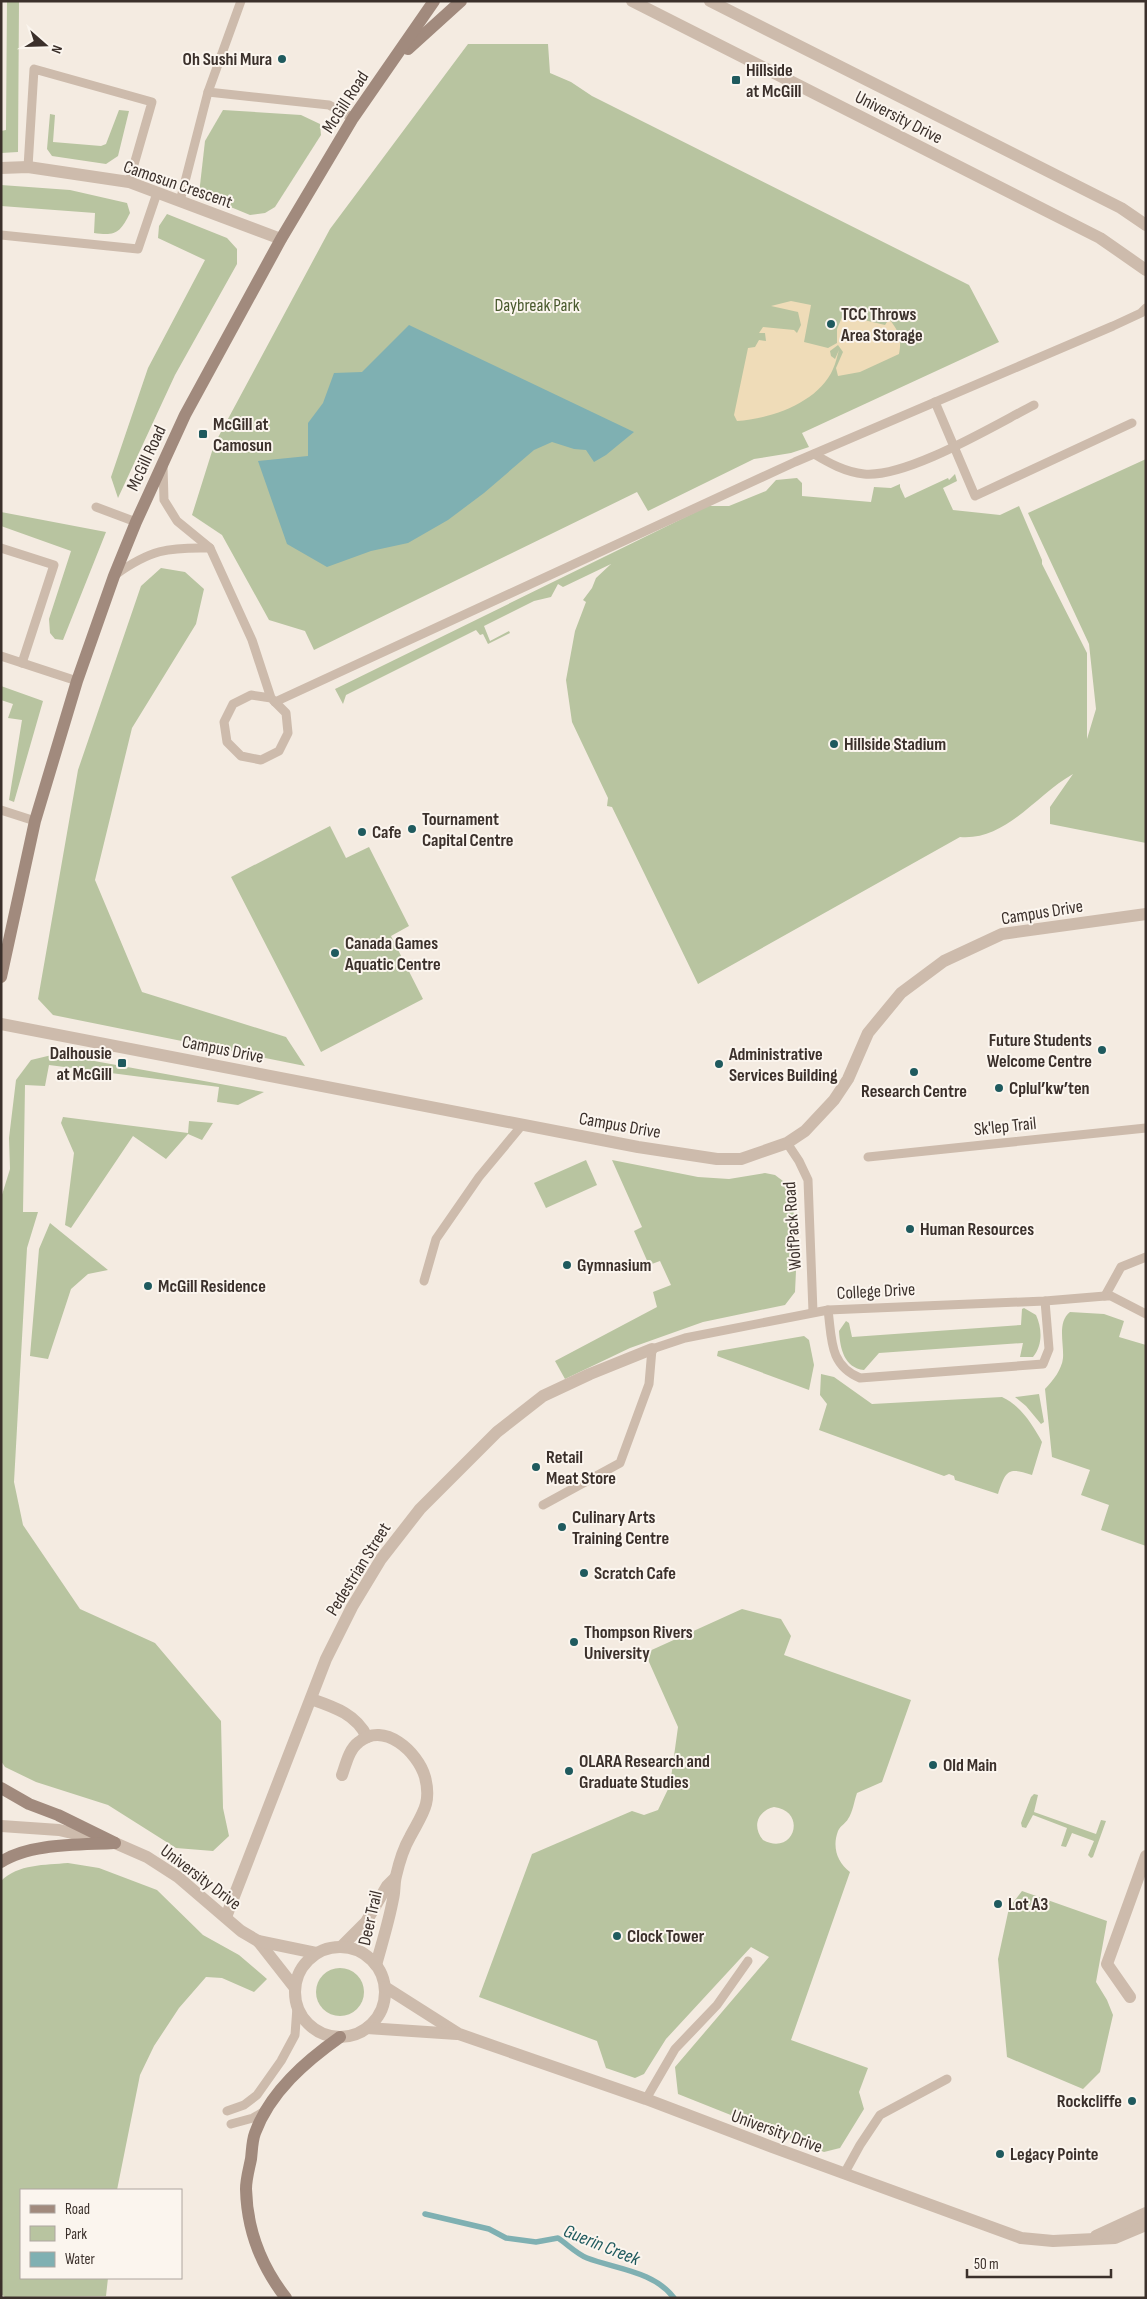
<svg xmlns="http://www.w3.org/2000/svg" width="1147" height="2299" font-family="'Sofia Sans Condensed',sans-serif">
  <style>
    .green { fill: #b8c4a0; fill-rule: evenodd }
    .sand { fill: #efdcb8 }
    .water { fill: #7fb0b2 }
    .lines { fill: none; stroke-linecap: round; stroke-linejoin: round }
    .stream { stroke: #7fb0b2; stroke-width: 5.5 }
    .lane { stroke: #cdbbac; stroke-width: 9 }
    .street { stroke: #cdbbac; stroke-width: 12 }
    .secondary { stroke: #a18a7d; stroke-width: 12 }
    .poi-dot { fill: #1f5a5e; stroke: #fbf5ee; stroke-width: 2 }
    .labels { text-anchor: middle; stroke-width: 4; stroke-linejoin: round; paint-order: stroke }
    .poi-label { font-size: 18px; font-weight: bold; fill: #3b302b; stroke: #fbf5ee; text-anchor: start }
    .street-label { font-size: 18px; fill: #3b302b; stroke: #fbf5ee }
    .park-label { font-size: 18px; fill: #4a5a2e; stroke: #fbf5ee }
    .water-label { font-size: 19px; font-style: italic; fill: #1f5a5e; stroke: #fbf5ee }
  </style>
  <rect width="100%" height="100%" fill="#f4ebe1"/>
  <!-- green -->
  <g class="green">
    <path d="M7,1h12l-1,151 -17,1v-22l5,-1z"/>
    <path d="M468,44h80l2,29 21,9 21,14 377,189 30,57 -197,91 7,14 -18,6 -37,6 -106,52 -11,-19 -323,158 -9,-19 -36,-11 -47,-85 -30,-20 22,-70 116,-216z"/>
    <path d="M119,110l10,1 -11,45 -12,8 -54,-8 -5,-7 3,-35 5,1 -2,27 48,4 5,-2z"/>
    <path d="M223,110l78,5 19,9 1,11 -46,72 -10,6 -15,2 -51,-21 6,-53z"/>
    <path d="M1,185l69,5 57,13 3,10c-10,20 -14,23 -36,20l1,-20 -94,-7z"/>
    <path d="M167,214l60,24 10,11v15l-62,111 -57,123 -7,-21 37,-109 57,-108 -47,-22 1,-12z"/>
    <path d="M1146,459v384l-96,-19v-17l23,-33c-36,20 -67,67 -113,63l-262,147 -86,-177 -5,-1 1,-8 -36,-76 -6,-42 9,-49 11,-29 -3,-2 9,-12 4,-10 15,-14 -48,23 -5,-3 -7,13 -17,4 -50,25 6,15 19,-10 1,2 -22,11 -5,-10 -3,1 -4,-5 -130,65 -3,9 -8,-15 373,-183h21l37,-15 10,-11 21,-2 5,5v13l69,6 3,-15 17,1 9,-4v3l5,11 43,-20 1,2 6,-6 2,7 -14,7 10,22 47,5 19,-9 23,54v4l45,89v86l9,-30 -7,-65 -61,-131z"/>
    <path d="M1,512l105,20 -43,108 -8,-1 -5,-6 -1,-14 22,-68 -70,-25z"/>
    <path d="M161,568l24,4 19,17 -8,35 -64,104 -37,152 47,112 144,45 19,29 -252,-51 -15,-16 40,-229 63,-184z"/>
    <path d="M1,686l42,15 -29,101 -5,-2 13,-80 -14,-2 5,-14 -12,-4z"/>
    <path d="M330,826l16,32 23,-11 40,79 -18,10 32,63 -102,53 -90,-175z"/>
    <path d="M56,1054l208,38 -26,13 -21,-3 2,-15 -170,-22 -4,21 -20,-1 -2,127h15l-11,36 -13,234 9,43 57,84 75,34 66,78 2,87 6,28 -16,15 -37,-3 -68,-43 -72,-23 -31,-15 -4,-6v-563l9,-29 -1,-31 7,-58 15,-20z"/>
    <path d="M63,1117l125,16 1,-12 24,2 -11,17 -14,-6 -22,25 -33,-23 -62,92 -6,-3 9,-72 -13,-30z"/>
    <path d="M586,1160l11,25 -51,23 -12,-25z"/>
    <path d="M612,1160l86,17 31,2 36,-6 10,2 12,9 6,14 3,73 -1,21 -10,13 -82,17 -73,26 -65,31 -10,-18 102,-54 -4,-15 18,-7 -11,-24 -11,4 -15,-34 8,-4z"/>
    <path d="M50,1223l58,47 -20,4 -17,15 -23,70 -18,-3 9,-107z"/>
    <path d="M1024,1308l12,7c6,13 7,30 -3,42h-13l3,-14 -144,10 -15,17c-20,-2 -24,-22 -25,-39l7,-10 3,2 3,14 169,-12 1,-16z"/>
    <path d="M1070,1312l34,2 20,7 -5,16 27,8v201l-45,-16 8,-25 -28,-10 9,-25 -38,-13 -7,-68c8,-8 17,-20 18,-31 1,-15 -6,-36 7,-46z"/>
    <path d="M804,1336l5,4 5,25 -5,25 -92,-34 1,-5z"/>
    <path d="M821,1374l13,3 38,27 130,-7c18,8 31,28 40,45l-10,33c-24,-8 -26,-5 -34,19l-43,-14 -1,-4 -5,-2 -5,2 -125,-46 8,-26 -7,-9z"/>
    <path d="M1039,1394l5,28 -3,2 -15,-18 -11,-9z"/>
    <path d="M742,1609l39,10 10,17 -7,19 127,45 -29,82 -25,11c-3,8 -4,19 -9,26 -2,4 -8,7 -10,12 -6,16 -1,31 12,41l-59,168 77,28 -9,24 5,17 -24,39 -16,4 -146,-58 -3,-27 94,-110 -18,-10 -85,92 -22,35 -9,4 -29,-10 -9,-27 -118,-44 53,-143 100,-43 12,4 14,-5 12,-25 8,-58 -33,-74zM774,1807c34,4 20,50 -11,33 -11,-13 -6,-29 11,-33z"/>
    <path d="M1034,1794l4,1 -4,17 62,22 5,-14 5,1 -13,36 -2,1 -3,-3 6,-14 -22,-8 -6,14 -5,-1 6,-18 -34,-13 -7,13 -4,-1 -1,-4 10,-26z"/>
    <path d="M68,1863l31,5 58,22 46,45 36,20 28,24 -13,13 -32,-14 -16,-1 -27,31 -25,38 -14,29 -23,115h-96v88h87l-2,18 -101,1 -4,-3v-413c17,-17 44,-16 67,-18z"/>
    <path d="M1022,1891l85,30 -11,61 11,18 6,15 -13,57 -17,17 -76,-32 -9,-98 11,-51z"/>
    <circle cx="340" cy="1992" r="24"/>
  </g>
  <!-- sand -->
  <path class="sand" d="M791,301l20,4 -7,37 24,6 9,-5v-14l6,-14 42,10 4,-6c10,12 13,20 10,35l-39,18 -22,4 -2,-8 7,-16 -5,-7 -8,6 1,5 4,3 4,-9c-2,6 -3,13 -6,19 -14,33 -62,50 -96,52l-3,-6 14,-67 7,-1 4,-7 7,1 -1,-8h-6l4,-6 31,3 3,3 4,-8 -3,-13 -27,-6z"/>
  <!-- water -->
  <path class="water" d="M409,325l225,107 -28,23 -12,7 -8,-12 -12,-1 -22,-7 -18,8 -50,43 -36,27 -40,23 -37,8 -44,16 -40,-23 -29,-83 50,-5v-33l15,-20 11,-30 28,-1z"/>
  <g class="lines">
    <!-- stream -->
    <path class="stream" d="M425,2214l64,15 17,9 30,4 22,-4c9,6 19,16 29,20 29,11 67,13 87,40"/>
    <!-- lane -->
    <g class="lane">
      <path d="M208,92l121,13 24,13"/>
      <path d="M28,167l6,-98 118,33 -23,80"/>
      <path d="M180,201l28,-109 33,-91"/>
      <path d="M1,235l137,14 19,-56"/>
      <path d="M935,402l40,94 157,-73"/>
      <path d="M814,454c15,9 31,18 50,20 43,4 129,-48 170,-69"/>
      <path d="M163,466l1,34 13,21 33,27 42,92 19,58 15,15 2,20 -9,18 -18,9 -20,-4 -14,-14 -3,-20 9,-18 18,-9 20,3"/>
      <path d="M96,507l40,15"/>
      <path d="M1,548l53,17 -32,98"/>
      <path d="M115,575c35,-25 52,-28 95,-27"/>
      <path d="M1,656l76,25"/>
      <path d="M275,702l520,-240 318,-136 28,-13 5,-5"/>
      <path d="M1,810l34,11"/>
      <path d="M787,1143l12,18 9,19 5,132"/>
      <path d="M868,1157l278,-29"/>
      <path d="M1146,1257l-25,10 -16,29h6l35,18"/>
      <path d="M424,1281l12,-42 43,-62 44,-53"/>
      <path d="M828,1310c4,29 1,55 32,68l183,-14 6,-15 -4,-48"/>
      <path d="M543,1505l77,-42 29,-79 3,-35 33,-11 143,-28 217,-9 60,-5"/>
      <path d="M646,2099l29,-50 42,-44 31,-44"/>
      <path d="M227,2111l17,-6 13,-10 24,-34 14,-26 2,-28"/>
      <path d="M231,2124l22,-6 12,-7"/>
      <path d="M844,2174l16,-29 20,-30 67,-36"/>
    </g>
    <!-- street -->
    <g class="street">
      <path d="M632,1l468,237 46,32"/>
      <path d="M710,1l411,207 25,17"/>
      <path d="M1,168l27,-1 101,15 152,57"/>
      <path d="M1,1024l637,123 79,12h24l46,-16 18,-12 29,-31 14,-21 20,-46 33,-40 43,-32 58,-27 144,-20"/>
      <path d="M311,1699c23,8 45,15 56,38"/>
      <path d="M342,1775c4,-11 7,-26 17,-33 25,-21 59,10 66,35 7,27 -3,37 -15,60 -7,12 -11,26 -14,39 -2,7 -1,15 -3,23 -4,22 -11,44 -17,66"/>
      <path d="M1,1826l58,4 56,13 32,14 31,20 63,54 17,10 37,47"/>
      <path d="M226,1917l100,-258 26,-52 29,-48 39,-50 77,-77 46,-36 47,-22 62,-25"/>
      <path d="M258,1941l58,12"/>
      <path d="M342,1946l24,-24 21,-36 8,-8"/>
      <circle cx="340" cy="1992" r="45"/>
      <path d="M385,1987l74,47 187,65 126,48 249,91 32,3 62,-3 31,-13"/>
      <path d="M1130,1997l-23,-33 39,-108"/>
      <path d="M367,2028l90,6"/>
      <path d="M1096,2236l50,-23"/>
    </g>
    <!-- secondary -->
    <g class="secondary">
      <path d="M408,49l53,-48"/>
      <path d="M1,977l34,-156 42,-140 37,-105 22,-54 49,-107 96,-176 72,-121 81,-117"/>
      <path d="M1,1788l28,16 29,11 57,28"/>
      <path d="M1,1862c28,-19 80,-17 113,-19"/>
      <path d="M286,2298c-25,-32 -39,-69 -40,-109 0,-10 3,-20 5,-30 1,-8 1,-18 4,-26 15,-41 51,-72 85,-96"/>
    </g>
  </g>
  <!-- markers -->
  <g class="poi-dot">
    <circle cx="282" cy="59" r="5"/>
    <rect x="731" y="75" width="10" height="10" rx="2.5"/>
    <circle cx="831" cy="324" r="5"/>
    <rect x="198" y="429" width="10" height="10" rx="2.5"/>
    <circle cx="834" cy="744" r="5"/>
    <circle cx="412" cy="829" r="5"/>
    <circle cx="362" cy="832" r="5"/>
    <circle cx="335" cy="953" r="5"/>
    <circle cx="1102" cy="1050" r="5"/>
    <rect x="117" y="1058" width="10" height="10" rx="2.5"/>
    <circle cx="719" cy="1064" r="5"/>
    <circle cx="914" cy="1072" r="5"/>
    <circle cx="999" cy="1088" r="5"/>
    <circle cx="910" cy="1229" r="5"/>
    <circle cx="567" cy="1265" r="5"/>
    <circle cx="148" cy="1286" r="5"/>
    <circle cx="536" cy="1467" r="5"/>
    <circle cx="562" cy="1527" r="5"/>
    <circle cx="584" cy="1573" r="5"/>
    <circle cx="574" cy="1642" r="5"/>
    <circle cx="933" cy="1765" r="5"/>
    <circle cx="569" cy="1771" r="5"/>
    <circle cx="998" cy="1904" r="5"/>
    <circle cx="617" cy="1936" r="5"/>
    <circle cx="1132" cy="2101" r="5"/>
    <circle cx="1000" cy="2154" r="5"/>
  </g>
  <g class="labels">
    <!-- poi labels -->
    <g class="poi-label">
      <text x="272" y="65" text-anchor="end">Oh Sushi Mura</text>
      <text x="746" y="76">Hillside<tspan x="746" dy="21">at McGill</tspan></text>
      <text x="841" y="320">TCC Throws<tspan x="841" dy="21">Area Storage</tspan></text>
      <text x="213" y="430">McGill at<tspan x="213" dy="21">Camosun</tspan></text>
      <text x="844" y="750">Hillside Stadium</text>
      <text x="422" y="825">Tournament<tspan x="422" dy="21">Capital Centre</tspan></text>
      <text x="372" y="838">Cafe</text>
      <text x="345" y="949">Canada Games<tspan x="345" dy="21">Aquatic Centre</tspan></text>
      <text x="1092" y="1046" text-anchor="end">Future Students<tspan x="1092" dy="21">Welcome Centre</tspan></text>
      <text x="112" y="1059" text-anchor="end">Dalhousie<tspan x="112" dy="21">at McGill</tspan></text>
      <text x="729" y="1060">Administrative<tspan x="729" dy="21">Services Building</tspan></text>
      <text x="1009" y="1094">Cplul’kw’ten</text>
      <text x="914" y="1097" text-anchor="middle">Research Centre</text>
      <text x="920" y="1235">Human Resources</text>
      <text x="577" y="1271">Gymnasium</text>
      <text x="158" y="1292">McGill Residence</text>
      <text x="546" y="1463">Retail<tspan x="546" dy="21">Meat Store</tspan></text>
      <text x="572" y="1523">Culinary Arts<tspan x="572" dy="21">Training Centre</tspan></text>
      <text x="594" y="1579">Scratch Cafe</text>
      <text x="584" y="1638">Thompson Rivers<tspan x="584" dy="21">University</tspan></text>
      <text x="579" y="1767">OLARA Research and<tspan x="579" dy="21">Graduate Studies</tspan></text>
      <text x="943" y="1771">Old Main</text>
      <text x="1008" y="1910">Lot A3</text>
      <text x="627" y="1942">Clock Tower</text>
      <text x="1122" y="2107" text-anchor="end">Rockcliffe</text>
      <text x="1010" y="2160">Legacy Pointe</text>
    </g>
    <!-- street labels -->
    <g class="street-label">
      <text transform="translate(345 102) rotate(-57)" y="6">McGill Road</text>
      <text transform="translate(899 117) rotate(27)" y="6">University Drive</text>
      <text transform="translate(178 184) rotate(19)" y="6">Camosun Crescent</text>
      <text transform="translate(146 458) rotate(-65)" y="6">McGill Road</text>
      <text transform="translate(1042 912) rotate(-9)" y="6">Campus Drive</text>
      <text transform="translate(223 1049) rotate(11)" y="6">Campus Drive</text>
      <text transform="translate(620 1125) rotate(10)" y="6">Campus Drive</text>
      <text transform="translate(1005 1126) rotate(-6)" y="6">Sk'lep Trail</text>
      <text transform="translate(792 1226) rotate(-94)" y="6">WolfPack Road</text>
      <text transform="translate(876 1291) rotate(-3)" y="6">College Drive</text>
      <text transform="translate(358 1569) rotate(-58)" y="6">Pedestrian Street</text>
      <text transform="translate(201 1877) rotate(37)" y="6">University Drive</text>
      <text transform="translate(370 1918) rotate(-77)" y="6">Deer Trail</text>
      <text transform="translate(777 2131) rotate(20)" y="6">University Drive</text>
    </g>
    <!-- park labels -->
    <g class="park-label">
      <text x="537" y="311">Daybreak Park</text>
    </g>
    <!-- water labels -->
    <g class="water-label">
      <text transform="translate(602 2244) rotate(22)" y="7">Guerin Creek</text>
    </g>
  </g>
  <!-- border -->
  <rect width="1147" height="2299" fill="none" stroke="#3b302b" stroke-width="5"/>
  <!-- legend -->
  <rect x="20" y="2189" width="162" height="90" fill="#fbf5ee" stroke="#aea6a0"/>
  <rect x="30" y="2205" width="25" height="8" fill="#a18a7d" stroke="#aea6a0"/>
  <text x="65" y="2214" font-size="15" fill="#3b302b">Road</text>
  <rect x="30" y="2226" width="25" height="15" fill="#b8c4a0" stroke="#aea6a0"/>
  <text x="65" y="2239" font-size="15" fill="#3b302b">Park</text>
  <rect x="30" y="2252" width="25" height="15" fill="#7fb0b2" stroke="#aea6a0"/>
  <text x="65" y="2264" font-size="15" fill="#3b302b">Water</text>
  <!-- north arrow -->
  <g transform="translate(45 45) rotate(110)" stroke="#fbf5ee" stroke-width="4" paint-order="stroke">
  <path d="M0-4L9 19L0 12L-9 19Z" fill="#3b302b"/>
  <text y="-8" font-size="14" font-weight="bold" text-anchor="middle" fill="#3b302b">N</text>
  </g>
  <!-- scale -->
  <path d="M967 2269v8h144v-8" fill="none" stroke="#3b302b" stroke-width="2.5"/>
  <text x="974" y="2269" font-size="15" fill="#3b302b" stroke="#fbf5ee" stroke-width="4" paint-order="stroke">50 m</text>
</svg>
